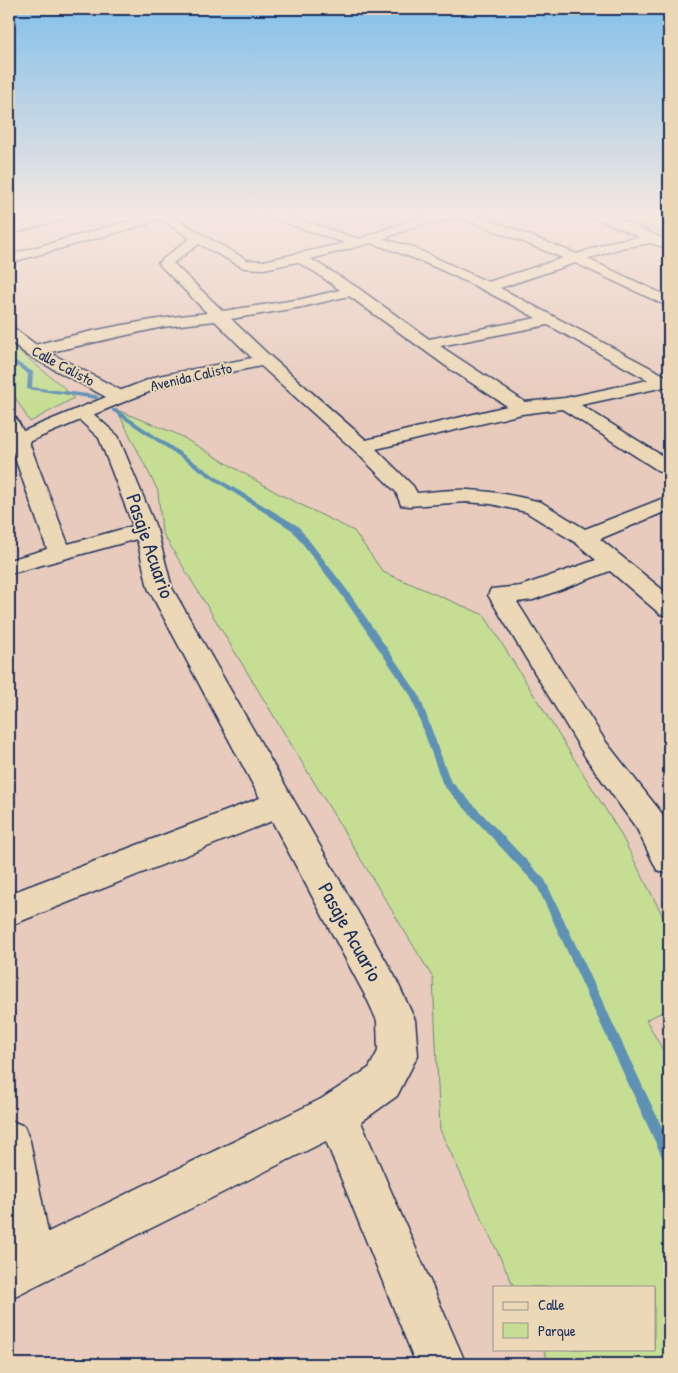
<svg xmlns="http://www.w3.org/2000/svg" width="678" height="1373" font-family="'Patrick Hand',sans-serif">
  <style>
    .green { fill: #c6de94; stroke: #708679 }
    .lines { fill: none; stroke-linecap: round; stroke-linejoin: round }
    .stream { fill: #5f91b4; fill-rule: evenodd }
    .street-casing { stroke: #1b2f5e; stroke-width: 3 }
    .secondary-casing { stroke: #1b2f5e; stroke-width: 3 }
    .street { fill: #ecd8b6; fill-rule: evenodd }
    .secondary { fill: #ecd8b6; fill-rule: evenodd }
    .labels { text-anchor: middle; stroke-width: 4; stroke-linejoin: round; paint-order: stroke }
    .far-street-label { font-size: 15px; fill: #1b2f5e; stroke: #ecd8b6 }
    .near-street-label { font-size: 21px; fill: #1b2f5e; stroke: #ecd8b6 }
  </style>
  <rect width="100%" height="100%" fill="#e8cbbd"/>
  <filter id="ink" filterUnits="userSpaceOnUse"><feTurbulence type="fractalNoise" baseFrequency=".02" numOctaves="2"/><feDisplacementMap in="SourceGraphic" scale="10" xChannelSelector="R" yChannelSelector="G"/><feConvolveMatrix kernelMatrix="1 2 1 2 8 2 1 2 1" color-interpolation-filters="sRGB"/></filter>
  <g filter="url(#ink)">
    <!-- green -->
    <g class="green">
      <path d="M614,213h55v22l-52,-21z"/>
      <path d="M9,343l53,43 12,12 -44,24 -21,-35z"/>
      <path d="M117,410l60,24 102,60 75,37 29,41 101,43 135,216 50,97v81l-23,11 23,41v303h-119l-7,-15h111v-62h-140l-74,-157 -7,-152 -271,-446 -4,-41z"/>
    </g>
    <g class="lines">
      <!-- stream -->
      <g class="stream">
        <path d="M9,357l24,15 -1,15 64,8 3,2 -3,2 -69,-10 1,-15 -19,-13z"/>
        <path d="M112,409h4l108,73 74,44 49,64 72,105 31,85 95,100 124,262v21l-5,-2 -127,-275 -94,-101 -32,-89 -70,-102 -49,-64 -72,-46 -108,-73z"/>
      </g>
      <defs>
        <g id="street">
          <path d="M59,213h19l-2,3 -67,18v-8z"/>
          <path d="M152,213h16l35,22 44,25 17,1 81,-18 -80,-27 -2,-3h17l79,26 63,-23 28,-3h34l-5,3 98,38 37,-13 25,-4 -33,-15 -20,-6 -2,-3h21l64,28v8l-18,-6 -30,5 -33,11 81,38v10l-94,-44 -75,25 166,88h3v10l-88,19 88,55v15l-7,-2 -100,-64 -40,5 -146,35 37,37 4,7c17,-1 34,-4 51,-3 25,1 49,6 73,12l44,27 84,-33v14l-69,29 69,56v21l-9,-2 -50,-43 -77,29 -16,2 89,140 54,69 9,17v46l-12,-4 -20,-41 -51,-71 -98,-163 3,-6 30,-3 75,-26 -20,-17 -50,-31 -35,-8 -25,-2 -57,4 -8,-1 -5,-13 -41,-41 -94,-85 -94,19 -41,16 -6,1 -6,-1 -3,-4 3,-4 44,-17 94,-18 -37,-37 -52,6 -130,29 -6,-1 -2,-4 2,-4c59,-16 119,-28 180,-34l-49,-50 32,-25 -30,-20 -13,6 -138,39v-8l130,-37zM463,218l100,40 -75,24 -76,-35 -29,-8 41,-16zM371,243c57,18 112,46 165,75l-107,21 -71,-51 -47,-29zM199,244l45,24 20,1 33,-7 18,10 25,18 -38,9 -79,12 -50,-48zM349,296l101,73 57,37 -141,34 -96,-84 -39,-37 71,-12zM548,325l100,55 -83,18 -40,4 -85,-56z"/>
          <path d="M82,408l7,2 29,26 39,94 15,58 222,387 21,45 3,35 -21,41 -36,26 105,242h-50l-90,-223 -317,158v-179l15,6 6,15 18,91 273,-133 48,-31 9,-17 -1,-30 -9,-20 -96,-180 -263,105v-32l251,-96 -112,-210 -11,-49 -128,35v-14l38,-11 -38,-108v-25l7,2 12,22 40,104 65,-18 -34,-88 -26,-24 2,-4z"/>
        </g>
        <path id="secondary" d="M9,327l6,2 24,18 87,46 3,4 -3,4 -117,49v-13l97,-40 -79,-42 -18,-15z"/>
      </defs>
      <!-- street casing -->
      <use href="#street" class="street-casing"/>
      <!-- secondary casing -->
      <use href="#secondary" class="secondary-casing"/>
      <!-- street -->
      <use href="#street" class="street"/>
      <!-- secondary -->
      <use href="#secondary" class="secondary"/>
    </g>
  </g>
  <!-- sky -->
  <linearGradient id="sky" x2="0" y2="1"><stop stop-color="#83c0ea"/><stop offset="0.53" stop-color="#f5e8e1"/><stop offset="1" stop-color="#f5e8e1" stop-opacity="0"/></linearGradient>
  <rect width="678" height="405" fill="url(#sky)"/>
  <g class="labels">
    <!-- far-street labels -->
    <g class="far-street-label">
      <text transform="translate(63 366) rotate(28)" y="5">Calle Calisto</text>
      <text transform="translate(191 377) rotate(-13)" y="5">Avenida Calisto</text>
    </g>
    <!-- near-street labels -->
    <g class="near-street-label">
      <text transform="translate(150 546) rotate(71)" y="7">Pasaje Acuario</text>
      <text transform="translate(350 932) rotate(61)" y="7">Pasaje Acuario</text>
    </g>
  </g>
  <!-- margin -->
  <rect width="678" height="1373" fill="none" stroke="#ecd8b6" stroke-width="30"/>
  <rect x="15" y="15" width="648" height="1343" fill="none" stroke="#1b2f5e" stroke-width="2" filter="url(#ink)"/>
  <!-- legend -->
  <rect x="493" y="1286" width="162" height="65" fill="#ecd8b6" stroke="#989493"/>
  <rect x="503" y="1302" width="25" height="8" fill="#ecd8b6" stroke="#989493"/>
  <text x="538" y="1310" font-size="15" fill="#1b2f5e">Calle</text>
  <rect x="503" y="1323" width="25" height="15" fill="#c6de94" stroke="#989493"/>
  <text x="538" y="1336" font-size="15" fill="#1b2f5e">Parque</text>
</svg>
